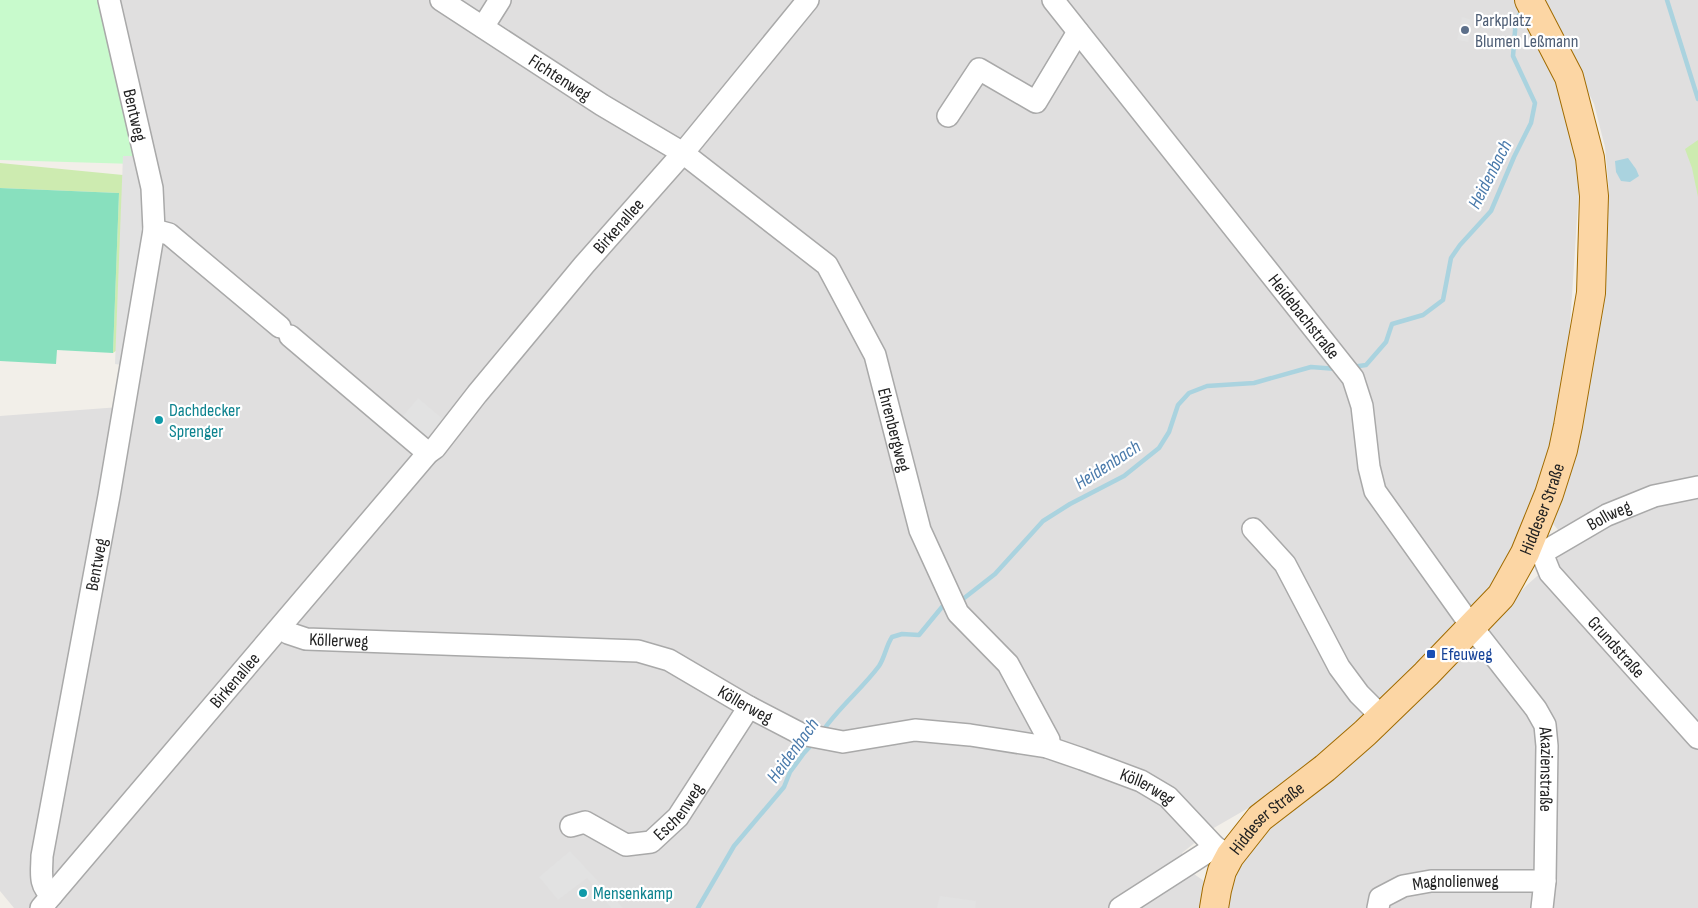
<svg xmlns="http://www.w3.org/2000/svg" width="1698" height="908" font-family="'Sofia Sans Condensed',sans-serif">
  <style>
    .residential { fill: #e0dfdf }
    .grass { fill: #cdebb0 }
    .park { fill: #c8facc }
    .pitch { fill: #88e0be }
    .parking { fill: #e2e2e2 }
    .water { fill: #aad3df }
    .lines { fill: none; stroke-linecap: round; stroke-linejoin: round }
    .stream { stroke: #aad3df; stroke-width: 4.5 }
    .minor-casing { stroke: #a9a9a9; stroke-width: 24 }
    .major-casing { stroke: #a06b00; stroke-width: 30 }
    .minor { stroke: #fff; stroke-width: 21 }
    .major { stroke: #fcd6a4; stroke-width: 28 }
    .service-dot { fill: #5c6f8a; stroke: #fff; stroke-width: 2 }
    .culture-dot { fill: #0f9aa8; stroke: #fff; stroke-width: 2 }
    .transit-dot { fill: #1a4fb4; stroke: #fff; stroke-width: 2 }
    .labels { text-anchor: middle; stroke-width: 4.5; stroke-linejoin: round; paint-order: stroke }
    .service-label { font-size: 18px; fill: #4e5e75; stroke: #fff; text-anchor: start }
    .street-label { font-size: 18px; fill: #222; stroke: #fff }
    .culture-label { font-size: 18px; fill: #0d838f; stroke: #fff; text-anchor: start }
    .transit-label { font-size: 18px; fill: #164399; stroke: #fff; text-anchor: start }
    .water-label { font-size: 19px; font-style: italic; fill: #4a7aab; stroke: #fff }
  </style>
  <rect width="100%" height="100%" fill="#f2efe9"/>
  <!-- residential -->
  <g class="residential">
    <path d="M114,0h1404l55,121 6,67 -13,199 -9,34 -23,73 -21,57 -28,42 -78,86 -93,84 -43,32 -59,34 -30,24 9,19 13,9v27h-1190l-14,-17v-475l133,-10 30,-190z"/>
    <path d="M1545,0h153v908h-470l3,-18 8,-21 11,-19 22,-27 175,-153 80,-85 44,-39 -21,-26 53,-235 6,-94 -4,-44 -11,-43z"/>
  </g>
  <!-- grass -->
  <g class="grass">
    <path d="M1698,140v57l-6,-29 -7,-19z"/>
    <path d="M0,163l123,12 -6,175 -4,3 6,-160 -119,-5z"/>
  </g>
  <!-- park -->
  <path class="park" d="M0,0h98l37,164 -135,-4z"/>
  <!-- pitch -->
  <path class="pitch" d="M0,188l119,5 -6,160 -56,-3 -1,14 -56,-3z"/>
  <!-- parking -->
  <g class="parking">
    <path d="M1462,17l11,3 -5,22 -11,-2z"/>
    <path d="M123,156h17l9,55 -22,155 -12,-2z"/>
    <path d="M418,398l25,21 -21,25 -25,-21z"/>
    <path d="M570,851l53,57h-12l-24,-30 -29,22 -19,-23z"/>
    <path d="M940,896l36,5 -1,7h-38z"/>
  </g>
  <!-- water -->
  <path class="water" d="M1628,158l8,11 3,7 -9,6 -9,-1 -5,-9 -1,-11z"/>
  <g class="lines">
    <!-- stream -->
    <g class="stream">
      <path d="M1667,0l31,99"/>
      <path d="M1352,367l14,-2 20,-23 6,-18 31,-9 20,-15 8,-42 9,-13 31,-34 23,-54 17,-34 4,-20 -22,-47 3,-37 8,-10"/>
      <path d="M958,601l5,-2 32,-25 48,-53 27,-17 54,-28 35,-28 10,-16 9,-27 11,-12 18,-7 47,-3 57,-16 26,2"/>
      <path d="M822,732c16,-24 40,-43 57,-66 6,-9 7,-20 13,-29l10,-3 17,1 23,-28 7,-2"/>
      <path d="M698,908l36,-62 50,-59 6,-15 14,-19 10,-11"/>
    </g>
    <defs>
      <g id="minor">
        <path id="s1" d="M441,0l161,105 81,48 144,112 48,90 45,175 38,83 50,51 41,76 -2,7"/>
        <path id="s2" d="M1053,0l300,378 9,28 7,61 6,24 97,136 64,82 9,16 2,21 -2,135 -3,27"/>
        <path d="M483,27l17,-27"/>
        <path d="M948,116l31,-47 57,33 42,-70"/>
        <path d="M154,230l15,4 111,93"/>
        <path d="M290,336l138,117"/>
        <path d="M1253,529l32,35 54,103 20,27 23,23"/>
        <path id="s3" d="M1528,553h14l65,-38 47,-19 44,-9"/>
        <path id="s4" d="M1542,553l8,20 148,165"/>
        <path id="s5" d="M281,627l7,6 18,6 332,12 31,9 80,47 52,27 42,8 72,-12 55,5 77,12 35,12 59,22 27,16 47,50 15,9"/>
        <path id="s6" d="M571,826l14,-4 41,23 25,-3 27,-25 71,-110"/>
        <path id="s7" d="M52,895c-14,-9 -10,-24 -10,-39l67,-360 45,-266 -2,-42 -43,-188"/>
        <path id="s8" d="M41,908l387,-455 7,-5 42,-54 107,-129 99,-112 125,-153"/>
        <path d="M1120,908l95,-61"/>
        <path id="s9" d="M1378,908l2,-10 23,-12 28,-5h114"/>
      </g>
      <g id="major">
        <path id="s10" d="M1214,908l3,-18 5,-19 8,-15 30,-38 65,-50 40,-35 61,-59 75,-78 24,-43 24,-59 14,-44 5,-24 23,-133 3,-97 -4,-38 -21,-81 -40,-77"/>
      </g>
    </defs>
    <!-- minor casing -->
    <use href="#minor" class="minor-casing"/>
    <!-- major casing -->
    <use href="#major" class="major-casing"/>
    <!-- minor -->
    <use href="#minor" class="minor"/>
    <!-- major -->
    <use href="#major" class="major"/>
  </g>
  <!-- markers -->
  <circle class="service-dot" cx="1465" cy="30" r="5"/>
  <g class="culture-dot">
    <circle cx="159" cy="420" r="5"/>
    <circle cx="583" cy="893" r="5"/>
  </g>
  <rect class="transit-dot" x="1426" y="649" width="10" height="10" rx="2.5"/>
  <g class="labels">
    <!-- service labels -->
    <g class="service-label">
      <text x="1475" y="26">Parkplatz<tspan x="1475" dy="21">Blumen Leßmann</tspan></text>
    </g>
    <!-- street labels -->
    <g class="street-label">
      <text dy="6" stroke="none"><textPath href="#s1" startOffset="142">Fichtenweg</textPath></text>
      <text transform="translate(135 115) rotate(77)" y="6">Bentweg</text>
      <text dy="6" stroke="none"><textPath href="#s8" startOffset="894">Birkenallee</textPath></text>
      <text dy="6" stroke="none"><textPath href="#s2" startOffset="404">Heidebachstraße</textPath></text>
      <text dy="6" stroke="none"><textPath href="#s1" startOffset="648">Ehrenbergweg</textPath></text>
      <text dy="6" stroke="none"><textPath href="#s10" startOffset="528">Hiddeser Straße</textPath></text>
      <text dy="6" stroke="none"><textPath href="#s3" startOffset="91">Bollweg</textPath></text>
      <text dy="6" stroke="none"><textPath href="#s7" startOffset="339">Bentweg</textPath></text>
      <text dy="6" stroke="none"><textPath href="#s5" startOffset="61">Köllerweg</textPath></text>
      <text dy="6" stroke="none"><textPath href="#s4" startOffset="121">Grundstraße</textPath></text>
      <text dy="6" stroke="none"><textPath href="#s8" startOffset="299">Birkenallee</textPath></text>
      <text dy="6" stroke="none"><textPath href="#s5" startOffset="481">Köllerweg</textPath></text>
      <text dy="6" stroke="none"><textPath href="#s2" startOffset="932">Akazienstraße</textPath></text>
      <text dy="6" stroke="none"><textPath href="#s5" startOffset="901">Köllerweg</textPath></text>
      <text dy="6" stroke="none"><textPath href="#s6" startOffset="128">Eschenweg</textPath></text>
      <text dy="6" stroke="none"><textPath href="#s10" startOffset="108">Hiddeser Straße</textPath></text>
      <text dy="6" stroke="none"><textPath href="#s9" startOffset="89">Magnolienweg</textPath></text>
    </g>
    <!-- culture labels -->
    <g class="culture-label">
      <text x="169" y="416">Dachdecker<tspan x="169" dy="21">Sprenger</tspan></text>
      <text x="593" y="899">Mensenkamp</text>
    </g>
    <!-- transit labels -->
    <g class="transit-label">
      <text x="1441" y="660">Efeuweg</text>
    </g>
    <!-- water labels -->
    <g class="water-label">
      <text transform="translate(1489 174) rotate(-63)" y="7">Heidenbach</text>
      <text transform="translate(1107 464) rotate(-33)" y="7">Heidenbach</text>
      <text transform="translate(792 750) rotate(-54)" y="7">Heidenbach</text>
    </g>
  </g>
</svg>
